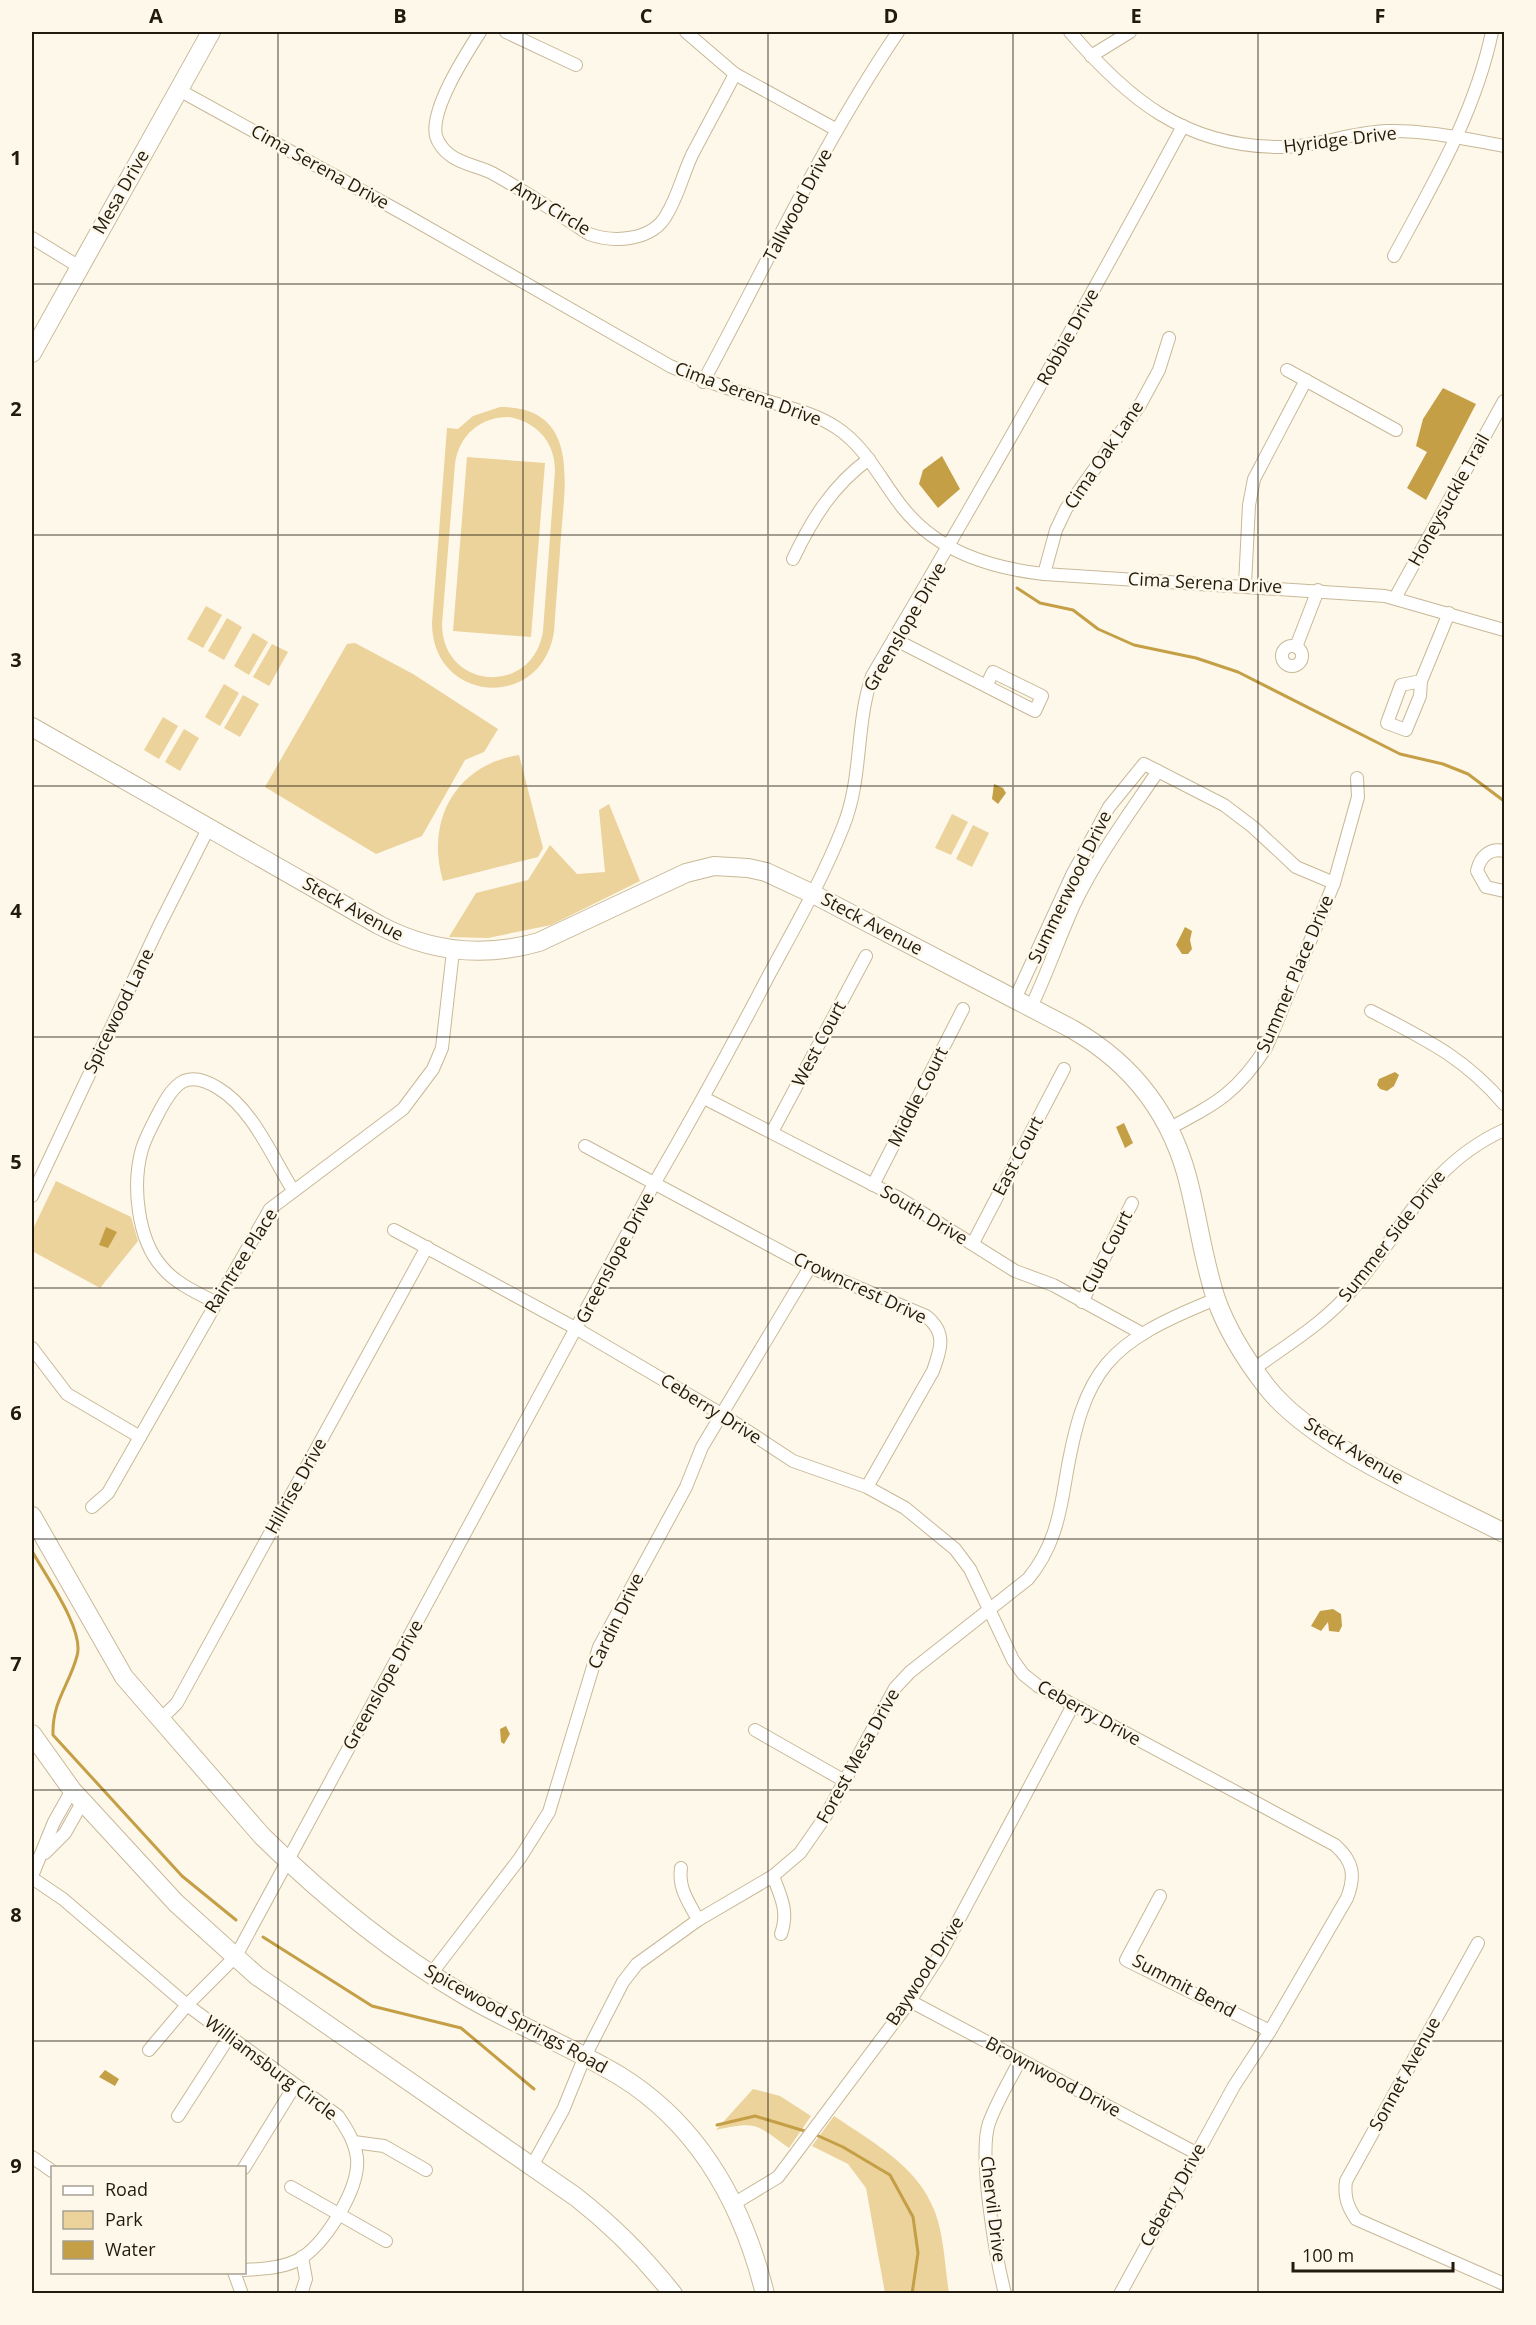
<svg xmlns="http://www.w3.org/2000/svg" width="1536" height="2325" font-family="'Open Sans',sans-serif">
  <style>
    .green { fill: #ecd29b; fill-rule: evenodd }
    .water { fill: #c49f46 }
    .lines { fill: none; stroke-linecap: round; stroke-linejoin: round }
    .stream { stroke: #c49f46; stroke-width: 3 }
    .street-casing { stroke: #c8b897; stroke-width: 14 }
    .secondary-casing { stroke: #c8b897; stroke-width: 20 }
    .street { stroke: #fff; stroke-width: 12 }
    .secondary { stroke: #fff; stroke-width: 18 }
    .grid { fill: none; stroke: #211b0f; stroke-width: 1.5; stroke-opacity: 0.55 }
    .labels { text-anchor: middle; stroke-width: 5; stroke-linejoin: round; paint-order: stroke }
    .street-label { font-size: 18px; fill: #211b0f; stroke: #fef8ea }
    .neatline { fill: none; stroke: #211b0f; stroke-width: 2 }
    .grid-label { font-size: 20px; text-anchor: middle; font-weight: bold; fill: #211b0f }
  </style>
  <rect width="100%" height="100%" fill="#fef8ea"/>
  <!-- green -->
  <g class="green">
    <path d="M500,407c80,0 65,75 61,129 -2,32 -5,64 -7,96 -13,80 -122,71 -122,-9l15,-195 11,1 15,-13zM509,417c28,5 46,25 46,54l-12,160c-10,66 -101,59 -101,-7l13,-160c4,-29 25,-47 54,-47z"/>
    <path d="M467,457l78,6 -14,174 -78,-6z"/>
    <path d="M206,606l16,9 -19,33 -16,-9z"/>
    <path d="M227,618l15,9 -18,33 -16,-9z"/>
    <path d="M253,633l15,9 -19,33 -15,-9z"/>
    <path d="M355,643l58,31 85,55 -14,23 -19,8 -43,76 -46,18 -111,-67 82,-143z"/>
    <path d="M272,644l16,8 -19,34 -16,-9z"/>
    <path d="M224,684l15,9 -19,33 -15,-9z"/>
    <path d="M243,695l16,9 -19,33 -16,-9z"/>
    <path d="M163,717l15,9 -19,33 -15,-9z"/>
    <path d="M184,729l15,9 -19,33 -15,-9z"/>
    <path d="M519,755l24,93 -5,9 -95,24c-18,-61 13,-116 76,-126z"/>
    <path d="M609,804l31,77 -89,44 -63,13 -39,-1 27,-44 52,-13 22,-35 27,29 28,-2 -6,-62z"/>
    <path d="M952,814l16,8 -17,33 -16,-7z"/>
    <path d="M973,825l16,8 -17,34 -16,-8z"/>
    <path d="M56,1181l75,36 7,24 -38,47 -68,-37v-20z"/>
    <path d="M753,2089l27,7 31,20 -22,32c-34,-24 -31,-27 -73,-18z"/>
    <path d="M834,2116c38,26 84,50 101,96 9,24 10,56 14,81h-64l-19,-105 -18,-24 -36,-18z"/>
  </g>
  <!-- water -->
  <g class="water">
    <path d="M1443,388l33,16 -50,96 -19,-12 20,-36 -11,-6 7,-27z"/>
    <path d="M942,456l18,33 -22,19 -19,-24 4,-14z"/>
    <path d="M994,784l9,4 3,5 -8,11 -6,-5z"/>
    <path d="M1185,927l7,4 -2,9 2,9 -4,5h-6l-6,-9z"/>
    <path d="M1395,1072l4,3 -5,11 -7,5 -7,-2 -3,-4 2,-6z"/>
    <path d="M1124,1123l9,20 -8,5 -9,-21z"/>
    <path d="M106,1227l11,5 -9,16 -9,-3z"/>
    <path d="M1333,1609l8,5 1,12 -3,6 -10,-1 -1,-9 -7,9 -10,-5 9,-15z"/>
    <path d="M506,1726l4,8 -6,10 -3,-2 -1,-13z"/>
    <path d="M105,2070l14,9 -4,7 -16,-9z"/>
  </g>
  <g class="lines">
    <!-- stream -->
    <g class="stream">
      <path d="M1017,588l23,15 33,7 25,19 36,16 62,13 42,14 162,82 43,10 25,10 36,27"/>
      <path d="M32,1551c13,24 53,79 45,105 -8,30 -25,45 -24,79l129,141 54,44"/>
      <path d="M263,1937l109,69 89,22 73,61"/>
      <path d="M717,2125l38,-9 53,16"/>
      <path d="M814,2134l29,13 47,28 23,42 5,36 -6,41"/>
    </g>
    <defs>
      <g id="street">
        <path d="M480,32c-14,22 -50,77 -44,104 2,7 8,15 14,19 11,9 28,11 42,18 33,18 65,40 97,61 25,9 64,7 78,-20 11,-18 16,-40 25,-59 14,-27 29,-54 43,-81"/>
        <path d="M506,32l70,33"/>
        <path d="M686,32l49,42 102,56"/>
        <path d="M1070,32c58,67 114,114 208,115 37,1 72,-15 109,-16 39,-1 79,8 117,15"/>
        <path d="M1091,56l39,-24"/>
        <path d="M179,90l225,124 266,152c31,14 62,24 94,34 25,8 51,13 73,28 30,20 44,53 66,80 35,44 88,60 141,66l341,22 119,34"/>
        <path d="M32,238l46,28"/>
        <path d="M1394,256c39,-72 81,-143 98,-224"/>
        <path d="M1287,370l109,60"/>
        <path d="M703,382c64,-118 120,-240 195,-350"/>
        <path d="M793,559c19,-40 40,-74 76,-100"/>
        <path d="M1044,574l12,-44 10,-21 74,-104 19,-35 10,-32"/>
        <path d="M1245,585l4,-80 5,-26 52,-99"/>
        <path d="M1395,598l109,-197"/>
        <path d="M894,639l141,72 7,-15 -49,-24 -7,14"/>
        <circle cx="1292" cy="656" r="10"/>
        <path d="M1296,647l22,-57"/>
        <path d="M1421,681l-1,15 -14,34 -19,-7 14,-38 20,-4 28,-68"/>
        <path d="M1504,851c-14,-3 -24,5 -27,20l9,16 18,4"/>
        <path d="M1015,999l58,-126 36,-66 35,-43 80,41 29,22 43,40 38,16"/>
        <path d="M1031,1007c16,-33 28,-69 43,-102 23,-48 55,-91 84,-134"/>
        <path d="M1371,1011c54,28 93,46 133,93"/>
        <path d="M704,1098l195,100 116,73 38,14 90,49"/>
        <path d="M1170,1128c47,-25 68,-36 97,-82l67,-163 24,-86 -1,-19"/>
        <path d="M772,1132l94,-176"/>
        <path d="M585,1146l225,121 116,49c21,17 15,32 7,55l-66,116"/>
        <path d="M873,1185l90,-176"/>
        <path d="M32,1196l126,-268 51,-101"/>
        <path d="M394,1230l183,99 146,86 70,46 74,26 38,21 50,41 15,20 43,91 10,14 15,12 297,159c18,16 21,30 12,53l-77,133 -36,55 -114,208"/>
        <path d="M973,1243l91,-174"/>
        <path d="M215,1302c-18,-9 -40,-19 -53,-35 -25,-28 -30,-83 -20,-118 4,-13 11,-25 17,-37 15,-28 27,-44 59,-24 35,21 54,69 75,102"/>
        <path d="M1082,1302l50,-99"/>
        <path d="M32,1348l35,46 73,43"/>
        <path d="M1254,1369c34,-25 70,-46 97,-78 54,-61 74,-125 153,-161"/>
        <path d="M92,1507l16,-14 162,-284 133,-100 30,-40 9,-21 11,-97"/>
        <path d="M160,1720l17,-17 250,-456"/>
        <path d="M755,1730l88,50"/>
        <path d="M45,1853l20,-20 18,-32"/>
        <path d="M681,1868c-3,21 8,34 17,52"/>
        <path d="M32,1876l22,-54 18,-32"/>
        <path d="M773,1876c8,21 16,36 8,58"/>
        <path d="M32,1878l31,21 124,106 151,111c9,13 17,26 19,42 3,30 -30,82 -54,99 -17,11 -39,12 -59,13"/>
        <path d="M1160,1896l-34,64 144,71"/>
        <path d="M1478,1943l-132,238c-2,15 1,25 10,38l148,65"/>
        <path d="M431,1974l89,-116 29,-46 50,-165 87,-160 16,-40 108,-180"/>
        <path d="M910,2001l286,152"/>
        <path d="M149,2050l38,-45 49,-49 418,-772c40,-69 79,-140 116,-211 26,-48 53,-95 73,-146 20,-49 12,-101 29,-151 107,-181 211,-364 311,-550"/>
        <path d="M178,2116l51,-79"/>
        <path d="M354,2142l30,4 42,24"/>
        <path d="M32,2157l20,14"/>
        <path d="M532,2166l31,-56 22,-54 38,-74 14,-18 61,-44 75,-44 27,-23 25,-36 70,-129 15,-16 118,-93c24,-29 31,-59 37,-96 19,-116 42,-140 151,-184"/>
        <path d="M244,2168l51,-83"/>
        <path d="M291,2187l95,54"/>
        <path d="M735,2203l43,-26 132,-176 31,-48 131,-246"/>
        <path d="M234,2272l8,22"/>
        <path d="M301,2294l5,-15 -4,-22"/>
        <path d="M1005,2294c-9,-36 -27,-139 -16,-171 8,-22 21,-43 31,-63"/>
      </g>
      <g id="secondary">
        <path d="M32,353l179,-321"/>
        <path d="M32,727l347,198c51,27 104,33 160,17l147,-69 28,-7 34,2 18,4 47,22 259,135c63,36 102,89 118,159 9,37 14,75 26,111 11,31 30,61 50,87 47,61 169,111 238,147"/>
        <path d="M32,1516l92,161 138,159c62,61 129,116 204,160 50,29 104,50 154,80 79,49 123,129 145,218"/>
        <path d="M32,1734l40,56 104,113 81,73 319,221c37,29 68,60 97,97"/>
      </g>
    </defs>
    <!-- street casing -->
    <use href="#street" class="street-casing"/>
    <!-- secondary casing -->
    <use href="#secondary" class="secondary-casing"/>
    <!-- street -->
    <use href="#street" class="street"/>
    <!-- secondary -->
    <use href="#secondary" class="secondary"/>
  </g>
  <!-- grid -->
  <path class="grid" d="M278,32v2262M523,32v2262M768,32v2262M1013,32v2262M1258,32v2262M32,284h1472M32,535h1472M32,786h1472M32,1037h1472M32,1288h1472M32,1539h1472M32,1790h1472M32,2041h1472"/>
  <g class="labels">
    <!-- street labels -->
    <g class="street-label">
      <text transform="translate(1340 140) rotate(-7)" y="6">Hyridge Drive</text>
      <text transform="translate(320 167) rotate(29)" y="6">Cima Serena Drive</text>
      <text transform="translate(121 192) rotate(-60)" y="6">Mesa Drive</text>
      <text transform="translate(798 205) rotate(-62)" y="6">Tallwood Drive</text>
      <text transform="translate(551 208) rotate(31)" y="6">Amy Circle</text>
      <text transform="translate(1068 337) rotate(-61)" y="6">Robbie Drive</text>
      <text transform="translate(748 394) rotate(20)" y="6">Cima Serena Drive</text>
      <text transform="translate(1104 455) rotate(-56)" y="6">Cima Oak Lane</text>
      <text transform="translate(1449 500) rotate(-61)" y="6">Honeysuckle Trail</text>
      <text transform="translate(1205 583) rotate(3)" y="6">Cima Serena Drive</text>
      <text transform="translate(905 627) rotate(-60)" y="6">Greenslope Drive</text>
      <text transform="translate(1070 887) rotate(-64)" y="6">Summerwood Drive</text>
      <text transform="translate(353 909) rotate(29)" y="6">Steck Avenue</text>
      <text transform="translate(872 924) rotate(28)" y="6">Steck Avenue</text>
      <text transform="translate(1295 974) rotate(-67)" y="6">Summer Place Drive</text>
      <text transform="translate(119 1011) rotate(-64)" y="6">Spicewood Lane</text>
      <text transform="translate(819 1044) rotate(-62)" y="6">West Court</text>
      <text transform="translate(918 1097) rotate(-63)" y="6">Middle Court</text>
      <text transform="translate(1018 1156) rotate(-62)" y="6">East Court</text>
      <text transform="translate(924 1215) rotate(31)" y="6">South Drive</text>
      <text transform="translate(1392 1236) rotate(-52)" y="6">Summer Side Drive</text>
      <text transform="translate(1107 1252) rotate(-63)" y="6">Club Court</text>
      <text transform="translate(615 1258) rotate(-62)" y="6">Greenslope Drive</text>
      <text transform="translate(241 1261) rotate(-58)" y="6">Raintree Place</text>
      <text transform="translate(860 1288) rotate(25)" y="6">Crowncrest Drive</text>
      <text transform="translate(711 1409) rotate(32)" y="6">Ceberry Drive</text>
      <text transform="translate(1354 1451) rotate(31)" y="6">Steck Avenue</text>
      <text transform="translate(296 1486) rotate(-61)" y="6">Hillrise Drive</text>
      <text transform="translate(616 1621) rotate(-64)" y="6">Cardin Drive</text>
      <text transform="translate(383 1685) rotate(-61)" y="6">Greenslope Drive</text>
      <text transform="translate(1089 1713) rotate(29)" y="6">Ceberry Drive</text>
      <text transform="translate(858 1756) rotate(-61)" y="6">Forest Mesa Drive</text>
      <text transform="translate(925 1971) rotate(-57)" y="6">Baywood Drive</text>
      <text transform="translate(1184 1986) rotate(28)" y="6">Summit Bend</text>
      <text transform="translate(516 2019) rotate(29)" y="6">Spicewood Springs Road</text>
      <text transform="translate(271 2068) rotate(37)" y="6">Williamsburg Circle</text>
      <text transform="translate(1405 2074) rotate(-61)" y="6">Sonnet Avenue</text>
      <text transform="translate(1053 2077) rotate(28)" y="6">Brownwood Drive</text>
      <text transform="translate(1173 2195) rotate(-61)" y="6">Ceberry Drive</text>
      <text transform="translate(993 2209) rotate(83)" y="6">Chervil Drive</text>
    </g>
  </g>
  <!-- border -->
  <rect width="1536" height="2325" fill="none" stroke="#fef8ea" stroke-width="66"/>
  <!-- legend -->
  <rect x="51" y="2166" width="195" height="108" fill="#fef8ea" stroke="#a6a092" stroke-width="1.5"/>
  <rect x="63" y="2186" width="30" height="9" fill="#ffffff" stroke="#a6a092" stroke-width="1.5"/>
  <text x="105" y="2196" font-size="18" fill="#211b0f">Road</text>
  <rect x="63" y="2211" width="30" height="18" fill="#ecd29b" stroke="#a6a092" stroke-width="1.5"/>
  <text x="105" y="2226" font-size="18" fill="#211b0f">Park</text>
  <rect x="63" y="2241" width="30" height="18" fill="#c49f46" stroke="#a6a092" stroke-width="1.5"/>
  <text x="105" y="2256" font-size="18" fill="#211b0f">Water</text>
  <!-- scale -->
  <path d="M1293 2262v9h160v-9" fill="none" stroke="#211b0f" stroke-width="3"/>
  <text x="1302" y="2262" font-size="18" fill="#211b0f" stroke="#fef8ea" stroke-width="4.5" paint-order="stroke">100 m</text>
  <rect x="33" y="33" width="1470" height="2259" class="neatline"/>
  <g class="grid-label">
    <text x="156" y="23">A</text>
    <text x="400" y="23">B</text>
    <text x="646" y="23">C</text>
    <text x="891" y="23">D</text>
    <text x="1136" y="23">E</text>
    <text x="1380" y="23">F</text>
    <text x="16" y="165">1</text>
    <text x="16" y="416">2</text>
    <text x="16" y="667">3</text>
    <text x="16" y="918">4</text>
    <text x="16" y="1169">5</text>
    <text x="16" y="1420">6</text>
    <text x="16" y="1671">7</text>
    <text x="16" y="1922">8</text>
    <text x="16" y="2173">9</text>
  </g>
</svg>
